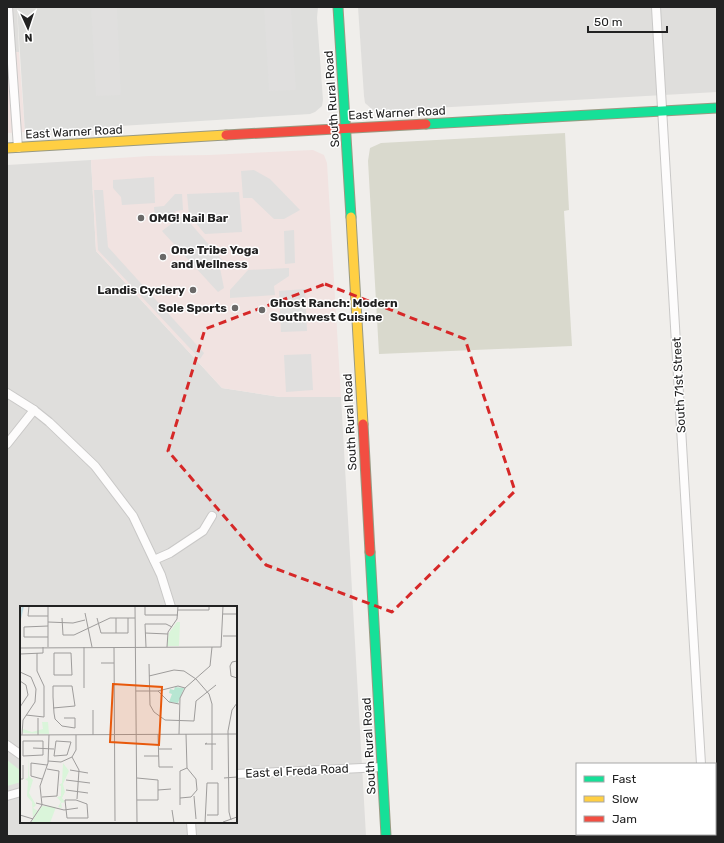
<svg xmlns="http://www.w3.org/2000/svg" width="724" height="843" font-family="Rubik,sans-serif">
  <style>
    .residential { fill: #dfdedc; fill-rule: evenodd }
    .commercial { fill: #f1e3e1 }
    .religious { fill: #dededc }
    .construction { fill: #d9d9cd }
    .park { fill: #daf5da }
    .parking { fill: #e0dfde }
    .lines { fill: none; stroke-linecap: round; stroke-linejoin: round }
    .street-casing { stroke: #c9c8c7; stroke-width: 10 }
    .fast-casing { stroke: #999a82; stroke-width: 11 }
    .slow-casing { stroke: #999a82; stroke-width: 11 }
    .jam-casing { stroke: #999a82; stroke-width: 11 }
    .street { stroke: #fdfcfc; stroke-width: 8 }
    .fast { stroke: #16e098; stroke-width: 9 }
    .slow { stroke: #ffcf43; stroke-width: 9 }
    .jam { stroke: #f24e42; stroke-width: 9 }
    .marked { fill: none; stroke: #d62828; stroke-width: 3; stroke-dasharray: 8 5; stroke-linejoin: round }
    .poi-dot { fill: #6a6968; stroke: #fff; stroke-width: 1.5 }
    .labels { text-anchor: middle; stroke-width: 3; stroke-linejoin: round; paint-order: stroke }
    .street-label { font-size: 12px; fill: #222; stroke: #fff }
    .poi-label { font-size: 12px; font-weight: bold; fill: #222; stroke: #fff; text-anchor: start }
    .inset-river { fill: none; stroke: #bfdbe3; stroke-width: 2 }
    .inset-road { fill: none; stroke: #9e9c9b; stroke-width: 1 }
    .view { fill: #e8590c; fill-opacity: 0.15; stroke: #e8590c; stroke-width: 2 }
    .inset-edge { fill: none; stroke: #222; stroke-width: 2 }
  </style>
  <rect width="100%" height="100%" fill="#f0eeeb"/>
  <!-- residential -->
  <g class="residential">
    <path d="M7,7h10l2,45h-12z"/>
    <path d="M358,7h359v85l-338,19 -6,-1 -8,-7 -1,-7z"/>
    <path d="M91,160l5,91 126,137 58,9h61l25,439h-359v-671zM21,607h215v215h-215z"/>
  </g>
  <!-- commercial -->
  <g class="commercial">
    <path d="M7,52h12l6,80 -18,1z"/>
    <path d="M313,150l11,5 3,8 14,234h-61l-58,-9 -126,-137 -5,-91 58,-4 60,-1z"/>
  </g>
  <!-- religious -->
  <path class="religious" d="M17,7h301l-1,11 6,82 -1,6 -7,6 -5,2 -285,18z"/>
  <!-- construction -->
  <path class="construction" d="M565,133l4,77 -5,1 8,135 -193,8 -11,-193 2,-13 11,-5z"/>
  <!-- park -->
  <path class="park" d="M7,760l14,11v11l-14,4z"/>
  <!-- parking -->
  <g class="parking">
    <path d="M264,7h27l5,83 -27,1z"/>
    <path d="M117,8l4,87 -25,1 -5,-87z"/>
    <path d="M254,170l16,9 30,31 -16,9h-10l-22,-21h-9l-2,-27z"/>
    <path d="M154,177l1,26 -33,2 -1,-8 -8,-9v-8z"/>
    <path d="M94,190h9l5,57 96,106 -4,6 -102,-109z"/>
    <path d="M239,192l3,40 -37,2 -16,-19 -2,-21z"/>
    <path d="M175,194h7l1,16 -7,1 -11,8h-10l-1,-12 10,-1z"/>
    <path d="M183,215l42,48 -5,5 4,20 -6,4 -56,-61z"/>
    <path d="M294,230l1,33 -10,1 -1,-33z"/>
    <path d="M289,268v8l-15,10 1,9 -45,3v-8l18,-20z"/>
    <path d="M305,289l2,42 -26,1 -2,-41z"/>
    <path d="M311,354l2,36 -27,2 -2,-37z"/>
  </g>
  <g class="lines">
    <defs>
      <g id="street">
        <path d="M8,7l10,141"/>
        <path d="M656,7l45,757"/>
        <path d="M7,393l27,17 15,12 46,44 38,50 28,59 10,32"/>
        <path d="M7,444l27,-34"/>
        <path d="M154,560l16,-7 33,-22 9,-15"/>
        <path d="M7,745l14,10"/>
        <path d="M236,774l146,-7"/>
        <path d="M7,796l14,-4"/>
        <path d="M191,822l1,14"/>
        <path d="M705,834v2"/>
      </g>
      <g id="fast">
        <path d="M338,7l13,210"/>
        <path d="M426,124l291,-16"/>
        <path d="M370,552l16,284"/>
      </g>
      <g id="slow">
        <path d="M7,148l219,-13"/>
        <path d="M351,217l12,207"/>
      </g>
      <g id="jam">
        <path d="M226,135l200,-11"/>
        <path d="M363,424l7,128"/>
      </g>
    </defs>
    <!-- street casing -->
    <use href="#street" class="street-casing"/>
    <!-- fast casing -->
    <use href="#fast" class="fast-casing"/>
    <!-- slow casing -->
    <use href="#slow" class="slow-casing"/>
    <!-- jam casing -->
    <use href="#jam" class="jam-casing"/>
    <!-- street -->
    <use href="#street" class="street"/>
    <!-- fast -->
    <use href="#fast" class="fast"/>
    <!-- slow -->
    <use href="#slow" class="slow"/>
    <!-- jam -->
    <use href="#jam" class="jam"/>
  </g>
  <!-- marked area -->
  <path class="marked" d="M325,284l140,55 50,152 -123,121 -126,-47 -98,-114 37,-122z"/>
  <!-- markers -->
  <g class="poi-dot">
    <circle cx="141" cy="218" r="4"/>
    <circle cx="163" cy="257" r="4"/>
    <circle cx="193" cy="290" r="4"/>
    <circle cx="235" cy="308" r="4"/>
    <circle cx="262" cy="310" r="4"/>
  </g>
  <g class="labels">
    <!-- street labels -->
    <g class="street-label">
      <text transform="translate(332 99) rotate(-94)" y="4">South Rural Road</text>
      <text transform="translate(397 113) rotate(-3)" y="4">East Warner Road</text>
      <text transform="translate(74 132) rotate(-3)" y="4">East Warner Road</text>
      <text transform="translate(679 385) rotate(-93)" y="4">South 71st Street</text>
      <text transform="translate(350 422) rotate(-93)" y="4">South Rural Road</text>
      <text transform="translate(369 746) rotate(-93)" y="4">South Rural Road</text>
      <text transform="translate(297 771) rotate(-3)" y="4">East el Freda Road</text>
    </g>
    <!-- poi labels -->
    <g class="poi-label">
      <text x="149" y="222">OMG! Nail Bar</text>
      <text x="171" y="254">One Tribe Yoga<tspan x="171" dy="14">and Wellness</tspan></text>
      <text x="185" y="294" text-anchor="end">Landis Cyclery</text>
      <text x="270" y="307">Ghost Ranch: Modern<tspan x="270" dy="14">Southwest Cuisine</tspan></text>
      <text x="227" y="312" text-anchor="end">Sole Sports</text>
    </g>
  </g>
  <!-- overview -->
  <g transform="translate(20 606)">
    <rect width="217" height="217" fill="#f0eeeb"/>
    <path d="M157,16h3l-1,24h-12l2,-13zM22,116h6l1,12 -26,-1v-4l9,3 11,-3zM9,151v19l4,4 -4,13 7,12 -3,3 5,3 -5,7 -1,-16 -5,-6 1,-15 -3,-2 3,-1zM43,157l6,8 -6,13 2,8 -3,6 3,4 -4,1 1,5 -4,-1 3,-5 -4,-5 4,-1v-10l-2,-1 3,-2zM22,200l14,1 -6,16h-19z" fill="#daf5da"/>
    <path d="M155,81l9,1 -6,15 -9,-1 3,-8 -3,-1 1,-4 4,1z" fill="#b7e6d2"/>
    <path class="inset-river" d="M0,13l3,-13"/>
    <path class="inset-road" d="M9,0l-1,10h20M57,0h21M115,0l2,217M125,0v9h33M158,4h31v-4M65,7l7,34M203,8h14M42,12l1,17h11l36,-17h25M77,12l4,15h27v-15M96,12v15M28,16l25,1 12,-3M28,20l-24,1v10h24M125,27l23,1M203,30h14M28,41v-41M64,41v41M94,41l1,174M126,41l-1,-23h21l6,3M147,41l1,-15 9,-13 1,-13M0,42l201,-1 2,-41M34,47h17l1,22h-18zM0,48l23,-1v-6M217,55l-5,1 -2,4 1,10 6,2M81,57h13M129,58l1,41 4,7 11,8 29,1 2,-20 20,-16M0,66l11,5 5,12 -1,13 -12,18 -1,15M129,70l25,-6 10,1 12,8 13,15 3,10v66M0,75l6,4 2,10 -8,12M116,85h22l20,-5 7,2M138,85l11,11 10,2M33,102l22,-2 -3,-20h-19v11l1,16 1,6 7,7 13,2v-10h-11M73,104v25M6,109l18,2v-31l-7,-15v-18M18,112v17M138,128l1,33h14M159,128l1,-36 5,-10 25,-22 2,-19M166,128l1,34M0,129l217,-1M3,135h20v14l-20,1zM36,135l15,1 -4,13 -13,1zM187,137l-2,1h11M13,142l21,1M139,143h13M124,150h15M52,151l7,13 -2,29M28,155l13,1 11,-5 4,-7v-15M50,164l18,3M117,172l21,2v20h-21M204,172l13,-1M0,173h3v-14M22,173l-11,-3v-13l16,2M46,174l24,3M46,184l22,3M138,184l13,-1M174,190l2,23M22,191l15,-1 2,-25 -12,-2M160,192l11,-1 6,-7 -1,-11 -9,-11M45,194h11l11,4 1,14h-21zM16,197l28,7 14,-2M160,199v-34l7,-3M152,204l2,13M0,209l13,4M211,214l-2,-8 -1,-81 4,-21 5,-7M203,216l14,-5M10,217l12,-18 -2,-19 8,-23 1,-28M84,217h94M185,217l2,-40h11v32h-11"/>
    <path class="view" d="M93,78l49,3 -3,58 -49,-3z"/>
    <rect width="217" height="217" class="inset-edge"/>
  </g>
  <!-- border -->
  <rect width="724" height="843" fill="none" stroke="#222222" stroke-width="16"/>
  <!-- legend -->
  <rect x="576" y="763" width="140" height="72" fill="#ffffff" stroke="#a7a7a7"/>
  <rect x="584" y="776" width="20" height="6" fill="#16e098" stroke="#a7a7a7"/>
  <text x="612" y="783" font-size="12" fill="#222222">Fast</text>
  <rect x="584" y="796" width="20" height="6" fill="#ffcf43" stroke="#a7a7a7"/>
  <text x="612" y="803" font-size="12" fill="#222222">Slow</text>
  <rect x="584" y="816" width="20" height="6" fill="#f24e42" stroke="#a7a7a7"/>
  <text x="612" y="823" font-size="12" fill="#222222">Jam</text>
  <!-- north arrow -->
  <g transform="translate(28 28) rotate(177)" stroke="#ffffff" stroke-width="3" paint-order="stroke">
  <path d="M0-3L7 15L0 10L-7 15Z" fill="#222222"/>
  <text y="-6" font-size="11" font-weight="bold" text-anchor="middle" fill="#222222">N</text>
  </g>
  <!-- scale -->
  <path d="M588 26v6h79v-6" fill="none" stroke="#222222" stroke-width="2"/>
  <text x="594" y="26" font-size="12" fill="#222222" stroke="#ffffff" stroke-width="3" paint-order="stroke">50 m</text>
</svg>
